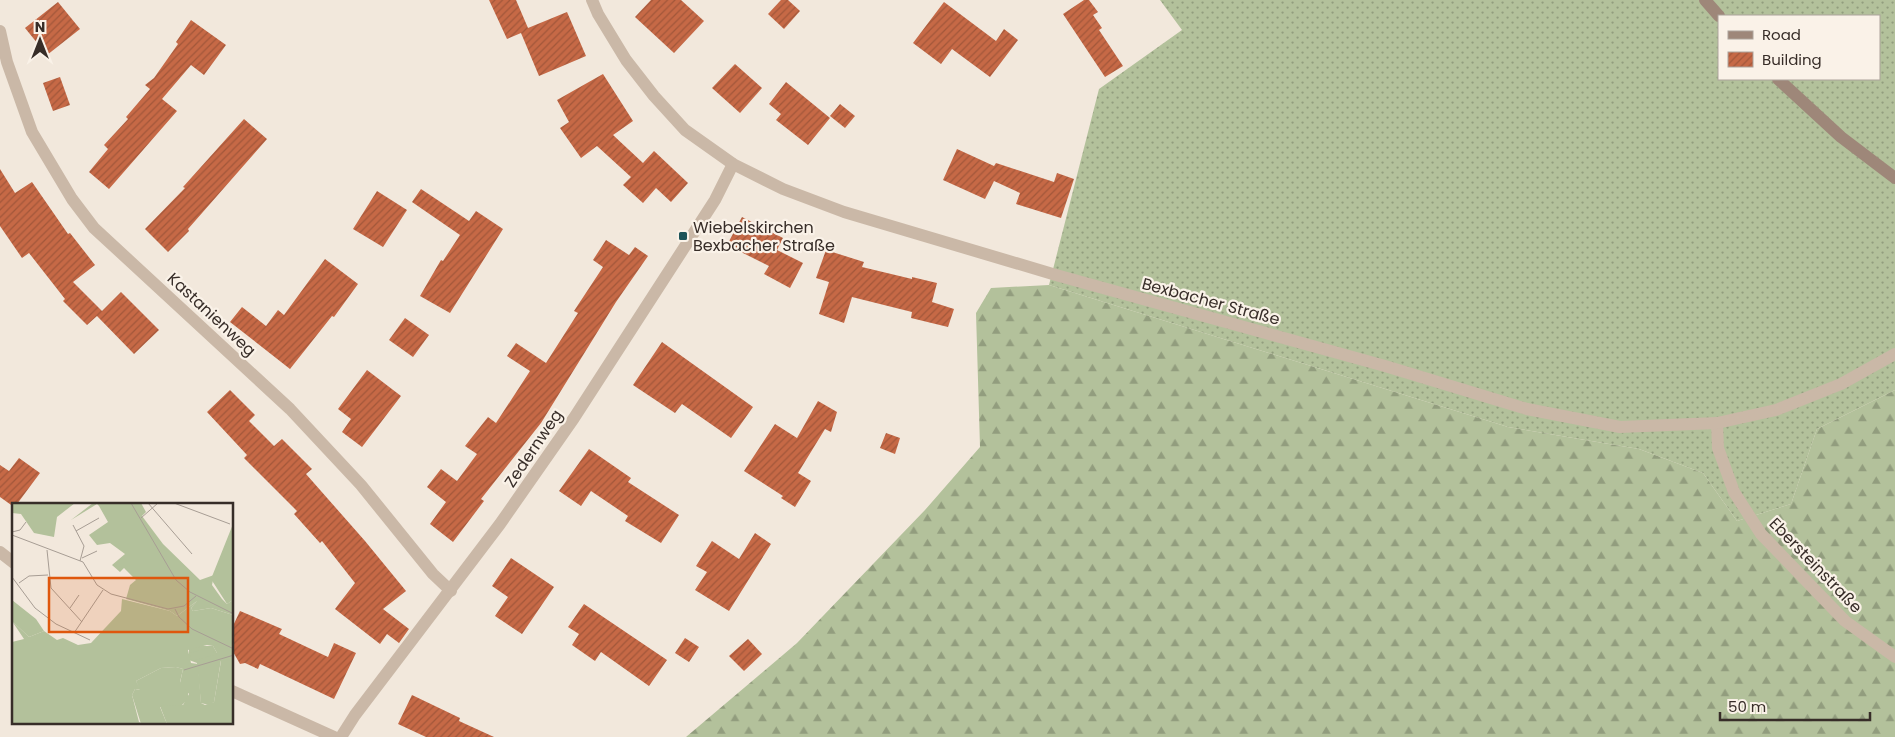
<svg xmlns="http://www.w3.org/2000/svg" width="1895" height="737" font-family="Poppins,sans-serif">
  <style>
    .grass { fill: url(#grass-dots); fill-rule: evenodd }
    .forest { fill: url(#forest-firs) }
    .building { fill: url(#building-hatch) }
    .lines { fill: none; stroke-linecap: round; stroke-linejoin: round }
    .minor { stroke: #cab8a7; stroke-width: 12 }
    .tertiary { stroke: #cab8a7; stroke-width: 12 }
    .secondary { stroke: #9e8779; stroke-width: 12 }
    .poi-dot { fill: #1d5358; stroke: #faf2e8; stroke-width: 2 }
    .labels { text-anchor: middle; stroke-width: 4.5; stroke-linejoin: round; paint-order: stroke }
    .poi-label { font-size: 16px; fill: #372d28; stroke: #faf2e8; text-anchor: start }
    .street-label { font-size: 16px; fill: #372d28; stroke: #faf2e8 }
    .inset-road { fill: none; stroke: #a79d94; stroke-width: 1 }
    .view { fill: #df570d; fill-opacity: 0.15; stroke: #df570d; stroke-width: 2.5 }
    .inset-edge { fill: none; stroke: #372d28; stroke-width: 2.5 }
  </style>
  <defs>
    <pattern id="grass-dots" width="8" height="8" patternUnits="userSpaceOnUse" patternTransform="scale(1.25)"><rect width="8" height="8" fill="#b3c19b"/><path d="M2 2h.1M6 6h.1" fill="none" stroke="#929d7e" stroke-width="1.8" stroke-linecap="round"/></pattern>
    <pattern id="forest-firs" width="22" height="20" patternUnits="userSpaceOnUse" patternTransform="scale(1.25)"><rect width="22" height="20" fill="#b3c19b"/><path d="M5 1l3.5 6h-7zM16 11l3.5 6h-7z" fill="#929d7e"/></pattern>
    <pattern id="building-hatch" width="6" height="6" patternUnits="userSpaceOnUse" patternTransform="scale(1.25)"><rect width="6" height="6" fill="#c66946"/><path d="M-1 1l2-2M0 6l6-6M5 7l2-2" fill="none" stroke="#a2573a"/></pattern>
  </defs>
  <rect width="100%" height="100%" fill="#f2e8dc"/>
  <!-- grass -->
  <path class="grass" d="M1160,0h735v390l-78,39 -26,75 -54,17 -34,-48 -64,-24 -131,-22 -459,-142 50,-196 83,-59zM1719,16h160v63h-160z"/>
  <!-- forest -->
  <path class="forest" d="M1049,285l459,142 131,22 64,24 34,48 54,-17 26,-75 78,-39v347h-1209l111,-94 128,-133 55,-63 -4,-134 15,-25z"/>
  <!-- building -->
  <g class="building">
    <path d="M489,0h27l12,28 39,-16 19,44 -47,20 -18,-43 -14,6z"/>
    <path d="M651,0h30l23,21 -30,32 -39,-36z"/>
    <path d="M781,0h7l12,11 -16,18 -16,-15z"/>
    <path d="M1084,0h5l9,12 -5,3 9,13 -3,2 24,36 -18,11 -42,-63z"/>
    <path d="M58,2l22,27 -33,26 -22,-27z"/>
    <path d="M944,2l52,39 8,-12 14,11 -28,37 -38,-28 -11,15 -28,-21z"/>
    <path d="M191,20l35,25 -22,30 -13,-10 -29,34 15,12 -68,78 -20,-17 19,-23 -4,-4 24,-26 -2,-2 24,-28 -5,-4 9,-7 24,-34 -2,-2z"/>
    <path d="M735,64l27,24 -22,25 -28,-25z"/>
    <path d="M603,74l30,47 -20,14 30,28 11,-12 34,32 -17,19 -15,-14 -13,15 -20,-18 8,-8 -34,-31 -16,12 -21,-30 9,-6 -12,-22z"/>
    <path d="M60,77l10,28 -17,6 -10,-28z"/>
    <path d="M786,82l44,36 -22,27 -32,-25 5,-6 -12,-10z"/>
    <path d="M840,104l15,12 -10,12 -15,-12z"/>
    <path d="M244,119l23,20 -79,90 1,2 -21,21 -23,-23 40,-41 -2,-1z"/>
    <path d="M957,149l37,17 2,-3 58,19 3,-9 17,6 -13,39 -45,-14 4,-11 -26,-12 -9,18 -42,-19z"/>
    <path d="M0,169l15,24 17,-11 36,52 2,-1 25,32 -22,17 29,29 19,-19 38,38 -25,24 -37,-38 -10,9 -24,-24 2,-2 -36,-46 -7,5 -22,-32z"/>
    <path d="M421,189l48,32 7,-10 27,18 -53,84 -30,-17 21,-36 2,1 17,-26 -48,-33z"/>
    <path d="M377,191l30,19 -24,37 -30,-18z"/>
    <path d="M742,217l41,21 -6,12 26,13 -13,25 -26,-14 5,-8 -42,-21z"/>
    <path d="M606,240l23,15 6,-8 13,9 -32,46 -75,121 -60,76 3,2 -31,41 -23,-18 16,-22 -19,-15 14,-18 16,12 20,-27 -12,-8 23,-29 8,6 34,-52 -23,-15 9,-13 30,20 32,-50 -4,-2 29,-44 -10,-7z"/>
    <path d="M826,250l38,12 -2,5 50,12v-2l25,6 -5,19 22,7 -6,18 -37,-9 1,-6 -60,-15 -8,26 -25,-9 10,-32 -13,-4z"/>
    <path d="M325,259l33,25 -24,33 -2,-1 -42,53 -60,-47 12,-15 24,19 12,-16 6,5z"/>
    <path d="M405,318l24,17 -16,22 -24,-17z"/>
    <path d="M662,342l91,65 -22,31 -49,-34 -7,9 -42,-28z"/>
    <path d="M367,370l34,26 -39,51 -20,-15 9,-13 -13,-10z"/>
    <path d="M230,390l25,25 -6,6 25,25 8,-7 30,30 -6,5 59,67 41,50 -23,18 26,20 -10,14 -12,-9 -7,10 -45,-35 20,-26 -33,-42 -2,2 -26,-29 3,-3 -53,-53 3,-3 -40,-43z"/>
    <path d="M818,401l19,11 -6,20 -6,-3 -27,44 13,8 -16,26 -14,-9 2,-2 -39,-25 31,-47 22,14z"/>
    <path d="M886,433l14,5 -5,16 -15,-6z"/>
    <path d="M589,449l42,29 -3,4 51,33 -18,28 -36,-22 3,-5 -37,-25 -10,15 -22,-15z"/>
    <path d="M19,458l21,15 -23,31h-3v3l-14,-10v-32l9,6z"/>
    <path d="M755,533l16,11 -42,67 -34,-21 12,-18 -11,-6 16,-25 27,18z"/>
    <path d="M511,558l43,29 -32,47 -27,-18 13,-19 -16,-11z"/>
    <path d="M584,604l83,56 -18,26 -48,-34 -6,9 -23,-16 7,-11 -11,-7z"/>
    <path d="M240,611l42,18 -3,5 49,23 6,-14 22,10 -22,46 -74,-35 -2,5 -13,-6 -5,1 -8,-14v-22z"/>
    <path d="M685,638l14,9 -10,15 -14,-9z"/>
    <path d="M748,639l14,15 -18,17 -15,-15z"/>
    <path d="M412,695l48,23 -1,3 35,16h-68l-28,-13z"/>
  </g>
  <g class="lines">
    <!-- minor -->
    <g class="minor">
      <path d="M0,31l7,31 25,70 40,67 22,29 196,181 71,76 72,89 18,17"/>
      <path d="M1717,423l1,25 16,44 27,42 84,87 50,36"/>
      <path d="M0,552l14,11"/>
      <path d="M232,691l102,46"/>
      <path d="M341,737l14,-22 145,-191 74,-106 141,-218 18,-36"/>
    </g>
    <!-- tertiary -->
    <path class="tertiary" d="M592,0l6,14 28,46 28,36 31,34 48,34 50,25 61,23 212,63 329,91 142,43 93,18 97,-4 59,-13 65,-26 54,-30"/>
    <!-- secondary -->
    <g class="secondary">
      <path d="M1705,0l14,16"/>
      <path d="M1778,79l63,58 54,41"/>
    </g>
  </g>
  <!-- markers -->
  <rect class="poi-dot" x="678" y="231" width="10" height="10" rx="2.5"/>
  <g class="labels">
    <!-- poi labels -->
    <g class="poi-label">
      <text x="693" y="233">Wiebelskirchen<tspan x="693" dy="18">Bexbacher Straße</tspan></text>
    </g>
    <!-- street labels -->
    <g class="street-label">
      <text transform="translate(1211 301) rotate(15)" y="6">Bexbacher Straße</text>
      <text transform="translate(212 314) rotate(43)" y="6">Kastanienweg</text>
      <text transform="translate(533 448) rotate(-56)" y="6">Zedernweg</text>
      <text transform="translate(1816 565) rotate(46)" y="6">Ebersteinstraße</text>
    </g>
  </g>
  <!-- overview -->
  <g transform="translate(12 503)">
    <rect width="221" height="221" fill="#f2e8dc"/>
    <path d="M0,0h63l-18,14 -3,20 -20,-4 -13,-19 -9,-1zM81,0h48l5,9 -4,4 21,28 37,36 14,-5 -2,10 10,14 5,5 6,-4v15l-22,-7 -18,3 -2,-3 6,-7 -20,15 -7,-5 -44,-12 4,-14 6,-5 -12,-12 -4,4 -8,-7 13,-11 -15,-11 -13,2 -8,-10 19,-13 -9,-16 -2,-2 -26,16zM0,97l24,19 8,12 -15,6 -17,-16zM183,143h18l8,14 -7,42 -5,3 -8,-2 -4,-40 -8,-3v-12zM164,164l7,2 -3,13 8,7v10l-7,7 -21,1 7,17h-26l-9,-29 3,-6 5,1 -4,-9 25,-13z" fill="#b3c19b"/>
    <path d="M221,21v76l-6,4 -16,-25zM110,96l48,12 7,5 20,-15 -6,7 2,3 18,-3 22,7v109h-66l-7,-18 23,-1 6,-11 -9,-11 3,-14 -7,-2 -15,1 -25,13 5,9 -6,-1 -3,6 7,27 6,2h-133v-82l12,-3 -12,-18 17,16 15,-6 13,9 6,-2 15,7 13,-2 30,-32zM195,142l6,1 4,7 -1,8h5l-7,41 -9,3 -4,-2 -3,-39 -7,-1 -3,-13z" fill="#b3c19b" fill-rule="evenodd"/>
    <path d="M200,144l2,8 -22,6 -2,-8z" fill="#b3c19b"/>
    <path class="inset-road" d="M119,0l45,77 14,12 44,22M136,0l44,51M162,0l56,21M129,15l17,-15M61,22l11,21 -4,15M64,28l23,-13M0,29l8,-2 6,-8M0,32l71,27 14,23 14,9 57,15 16,-3 12,-10M35,47l4,38 31,34M70,55l15,-7M0,74l23,31 21,16 34,16M7,80l10,-7 19,-1M58,105l9,-13M163,106l4,8 13,12 42,20M62,130l29,-43M172,167l50,-15"/>
    <path class="view" d="M37,75h139v54h-139z"/>
    <rect width="221" height="221" class="inset-edge"/>
  </g>
  <!-- legend -->
  <rect x="1718" y="15" width="162" height="65" fill="#faf2e8" stroke="#aca39b"/>
  <rect x="1728" y="31" width="25" height="8" fill="#9e8779" stroke="#aca39b"/>
  <text x="1762" y="40" font-size="15" fill="#372d28">Road</text>
  <rect x="1728" y="52" width="25" height="15" fill="url(#building-hatch)" stroke="#aca39b"/>
  <text x="1762" y="65" font-size="15" fill="#372d28">Building</text>
  <!-- north arrow -->
  <g transform="translate(40 40)" stroke="#faf2e8" stroke-width="4" paint-order="stroke">
  <path d="M0-4L9 19L0 12L-9 19Z" fill="#372d28"/>
  <text y="-8" font-size="14" font-weight="bold" text-anchor="middle" fill="#372d28">N</text>
  </g>
  <!-- scale -->
  <path d="M1720 712v8h150v-8" fill="none" stroke="#372d28" stroke-width="2.5"/>
  <text x="1728" y="712" font-size="15" fill="#372d28" stroke="#faf2e8" stroke-width="4" paint-order="stroke">50 m</text>
</svg>
